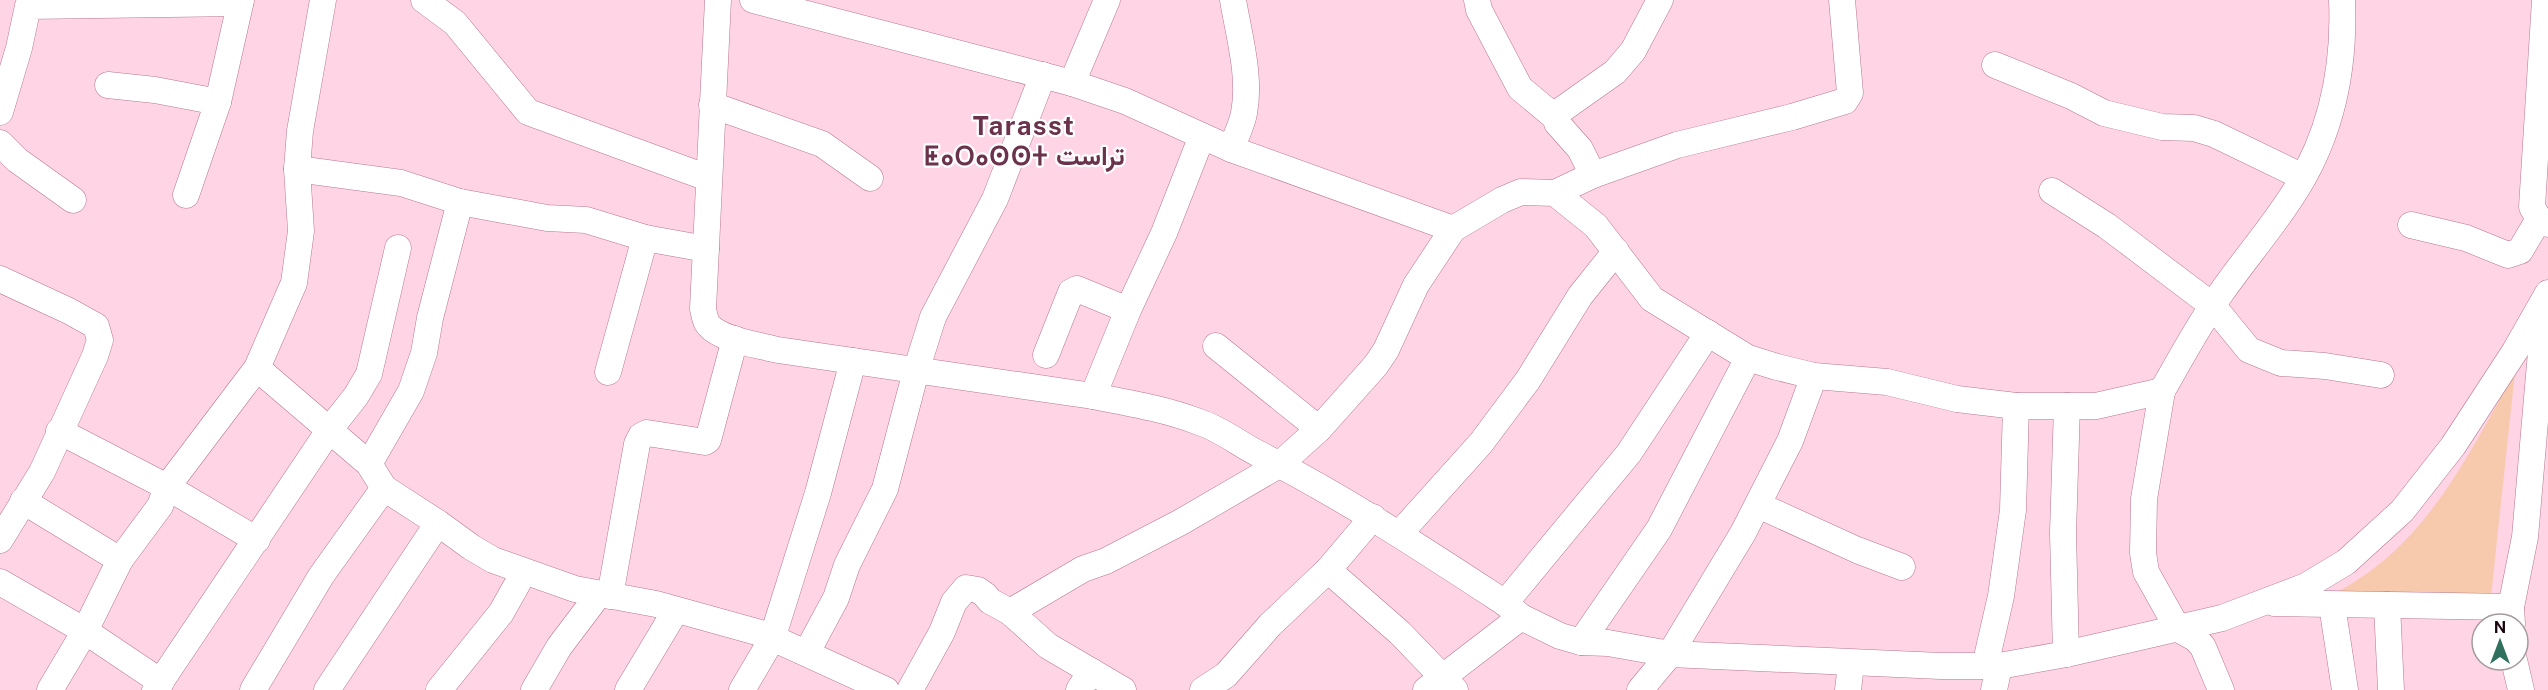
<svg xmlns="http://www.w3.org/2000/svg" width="2548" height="690" font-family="'Public Sans',Vazirmatn,'Noto Sans Tifinagh',sans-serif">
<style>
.green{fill:#f7caad}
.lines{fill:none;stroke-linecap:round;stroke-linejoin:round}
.minor-casing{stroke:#b77791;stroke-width:27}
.minor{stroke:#fff;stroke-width:26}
.labels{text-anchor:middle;stroke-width:4.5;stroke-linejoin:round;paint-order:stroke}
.district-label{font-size:26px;font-weight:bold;letter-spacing:1.5px;fill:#6b324c;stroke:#fff}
</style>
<rect width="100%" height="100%" fill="#ffd4e4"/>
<path class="green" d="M2515,372l-24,224 -158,-2c92,-46 134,-137 182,-222z"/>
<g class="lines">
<defs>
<g id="minor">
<path d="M424,0l31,23 73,89 180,66"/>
<path d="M718,0l-15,309c1,5 2,10 4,14 11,17 52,22 71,27l315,46c36,7 72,13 106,26 22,7 40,22 60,32 86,44 165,96 246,149l16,14 39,19 21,6 27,1 62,11 271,12h58l67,-12 156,-36 84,-32 40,-24 56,-51 51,-65 62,-95 33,-58"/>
<path d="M753,0l319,83 53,18 106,48 222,80"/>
<path d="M1477,0l2,10 41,78 36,30"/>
<path d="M2545,0l-13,207 7,12 9,5"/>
<path d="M1995,65l76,31 33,17 58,14 32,1 20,6 89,43"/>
<path d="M1072,83l35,-83"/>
<path d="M108,85l47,5 63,12"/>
<path d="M712,105l110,39 48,34"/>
<path d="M0,112l19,-64 9,-42 212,-3"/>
<path d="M0,143l17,17 56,40"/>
<path d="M1231,149c4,-11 11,-24 13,-36 7,-36 -5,-77 -11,-113"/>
<path d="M297,169l104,14 59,19 87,16 39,2 59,18"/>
<path d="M1593,175l84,-30 115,-28 53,-16 5,-8 -8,-93"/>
<path d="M2052,191l55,35 106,80 36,44 32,13 44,3 56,9"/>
<path d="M1555,193l38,-18 -13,-26 -23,-26v-10l58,-41 18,-21 27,-51"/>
<path d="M186,195l32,-93 23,-102"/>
<path d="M2411,225l55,13 42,17 12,-4 19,-32"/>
<path d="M0,279l69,32 27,15 4,14 -5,16 -53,116 -42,68"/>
<path d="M1216,346l103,83"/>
<path d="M1046,355l25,-63 6,-3 51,21"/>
<path d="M257,368l112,96 15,24 54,35 33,24 22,13 82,29 81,15 108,30 122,56"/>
<path d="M608,372l37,-134 61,11"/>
<path d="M2162,391c19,-33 37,-67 59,-98 23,-33 49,-63 71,-97 39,-59 53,-126 50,-196"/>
<path d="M1093,396l35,-86 36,-77 38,-97"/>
<path d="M59,431l108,56 90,53"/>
<path d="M369,464l42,-73 13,-38 6,-35 30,-116"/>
<path d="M23,501l97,59"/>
<path d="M1758,505l99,45 45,17"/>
<path d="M1400,533l81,-90 47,-63 52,-84 36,-45"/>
<path d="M1328,570l72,63 55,57"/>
<path d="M0,582l85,49 76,51"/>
<path d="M610,596l27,-152 4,-8 6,-3 58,9 3,-2 27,-101"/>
<path d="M1505,603l124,-150 79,-120"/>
<path d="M2274,603l237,4"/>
<path d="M2332,605l13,85"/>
<path d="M2387,605l4,85"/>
<path d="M1010,612l73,-43 23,-8 75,-39 98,-57 40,-36 57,-64 10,-15 30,-65 37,-56 49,-29 19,-8 34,1 41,33 56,73 96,59 29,9 37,9 73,6 70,17 59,7h80l66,-15 -18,108 -1,54 3,19 32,57 18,10 7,8 18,43"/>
<path d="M2512,624l-1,-17 14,-70 20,-231"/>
<path d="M1581,642l78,-113 89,-171"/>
<path d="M807,652l29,-54 11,-33 38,-76 31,-118 17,-54 62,-118 48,-124"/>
<path d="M2066,654l-3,-121 4,-127"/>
<path d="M2514,660l7,30"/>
<path d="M1985,666l16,-70 12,-86 3,-104"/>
<path d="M50,690l35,-59 35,-71 40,-54 7,-19 90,-119 37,-85 7,-52 -4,-62 3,-38 23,-131"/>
<path d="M155,690l175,-261 26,-33 13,-22 29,-126"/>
<path d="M253,690l68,-114 63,-88"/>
<path d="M327,690l111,-167"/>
<path d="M439,690l62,-77 23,-41"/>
<path d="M534,690l25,-43 40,-53"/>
<path d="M628,690l48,-80"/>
<path d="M742,690l30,-51 46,-146 35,-132"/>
<path d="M910,690l32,-58 12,-30 12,-14 12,2 7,5 5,6 20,11 38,34 75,44"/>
<path d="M1079,690l12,-19"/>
<path d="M1203,690l23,-15 44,-50 58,-55 45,-53"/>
<path d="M1426,690l95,-73"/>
<path d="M1640,690l30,-36 73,-121 47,-92 24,-65"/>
<path d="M1848,690l3,-26"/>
<path d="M1994,690l5,-24"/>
</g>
</defs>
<use href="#minor" class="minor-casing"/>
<use href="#minor" class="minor"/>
</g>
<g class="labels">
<g class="district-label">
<text x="1024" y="135">Tarasst<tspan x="1024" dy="30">ⵟⴰⵔⴰⵙⵙⵜ تراست</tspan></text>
</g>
</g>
<g transform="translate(2500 642)"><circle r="28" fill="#ffffff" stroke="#a39b9f" stroke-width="1.5"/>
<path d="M0-4.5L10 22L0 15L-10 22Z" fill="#2f705f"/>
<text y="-9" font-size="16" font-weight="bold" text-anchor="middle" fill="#1a050e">N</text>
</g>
</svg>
